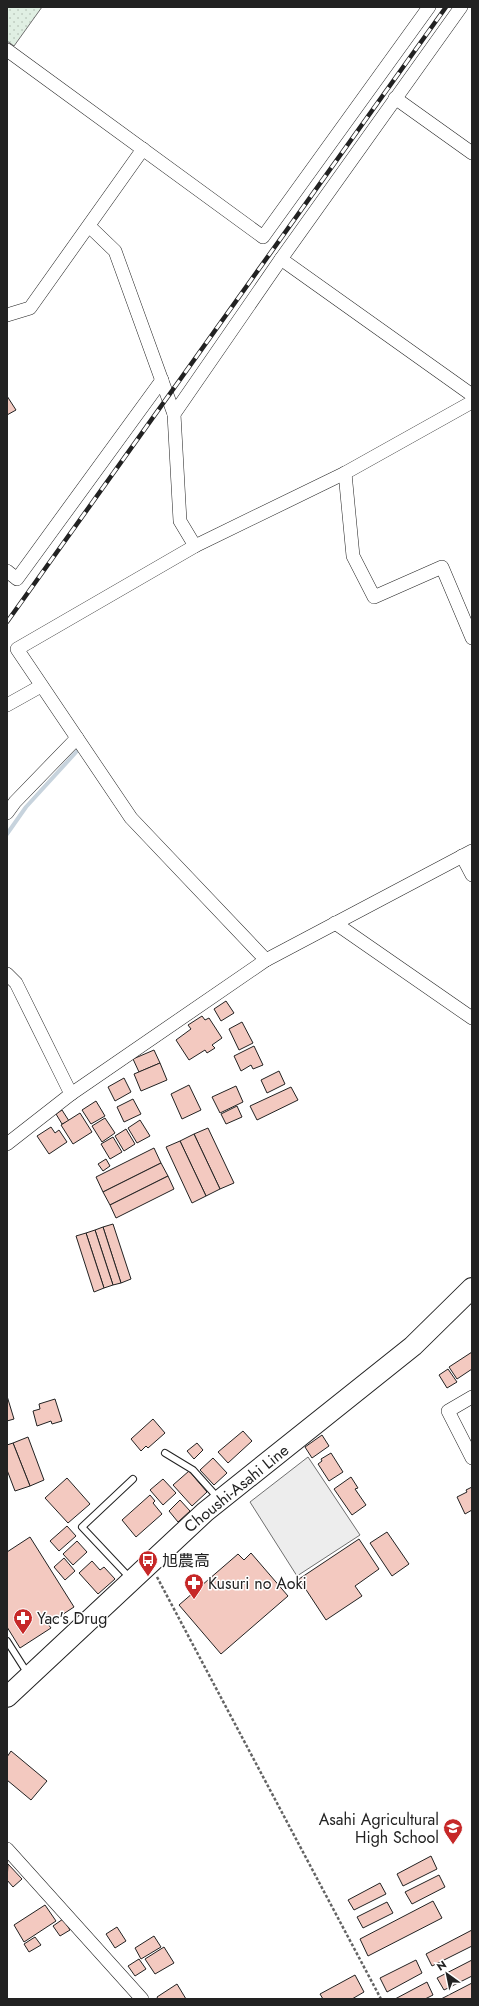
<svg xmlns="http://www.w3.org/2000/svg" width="479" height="2006" font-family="Jost,'Noto Sans JP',sans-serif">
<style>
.park{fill:url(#park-dots);stroke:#6f6f6f}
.parking{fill:#ededed;stroke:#6f6f6f}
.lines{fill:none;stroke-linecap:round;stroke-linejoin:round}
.stream{stroke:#c7d3dd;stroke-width:4}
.building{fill:#f3c9c0;stroke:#222}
.lane-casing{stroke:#222;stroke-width:8}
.street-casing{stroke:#222;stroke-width:14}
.primary-casing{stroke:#222;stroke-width:22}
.path{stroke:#646464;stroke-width:2.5;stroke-dasharray:3 2;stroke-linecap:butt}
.lane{stroke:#fff;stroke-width:6}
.street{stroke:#fff;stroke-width:13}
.primary{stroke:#fff;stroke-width:20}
.rail-casing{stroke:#222;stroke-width:4.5}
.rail{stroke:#fff;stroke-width:3;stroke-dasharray:9;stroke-linecap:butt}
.labels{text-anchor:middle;stroke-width:3;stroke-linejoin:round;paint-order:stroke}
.street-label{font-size:16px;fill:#222;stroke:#fff}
.poi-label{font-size:16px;fill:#222;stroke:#fff;text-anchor:start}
</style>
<defs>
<pattern id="park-dots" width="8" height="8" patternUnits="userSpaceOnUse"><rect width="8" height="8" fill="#e0efe3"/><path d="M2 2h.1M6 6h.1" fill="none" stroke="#c0cdc2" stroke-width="1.8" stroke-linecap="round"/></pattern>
</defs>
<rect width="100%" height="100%" fill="#fff"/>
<path class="park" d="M7,7h35l-28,39 -7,-5z"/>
<path class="parking" d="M308,1457l52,78 -63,41 -47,-74z"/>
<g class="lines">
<path class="stream" d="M7,834l19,-27 52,-57"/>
</g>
<g class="building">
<path d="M7,396l9,14 -9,5z"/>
<path d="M226,1001l8,12 -13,8 -7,-12z"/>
<path d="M202,1016l3,4 4,-2 13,20 -10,7 3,3 -8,5 -2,-3 -16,10 -13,-20 15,-11 -3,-4z"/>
<path d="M242,1022l11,21 -14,7 -10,-21z"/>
<path d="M254,1046l9,19 -10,4 -2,-4 -10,6 -7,-15z"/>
<path d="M154,1050l6,13 -21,9 -6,-13z"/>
<path d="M160,1063l7,17 -26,11 -7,-17z"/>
<path d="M279,1071l6,13 -18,9 -6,-13z"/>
<path d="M124,1078l7,14 -16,9 -7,-14z"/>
<path d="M189,1085l12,25 -19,9 -11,-25z"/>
<path d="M236,1086l7,16 -23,11 -8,-16z"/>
<path d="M291,1087l7,13 -41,20 -7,-14z"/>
<path d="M133,1099l8,15 -17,8 -7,-15z"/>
<path d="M96,1101l9,15 -14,8 -9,-14z"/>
<path d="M237,1106l5,11 -16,7 -5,-10z"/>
<path d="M62,1110l7,11 -7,3 -6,-10z"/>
<path d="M80,1113l12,19 -19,12 -12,-19z"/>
<path d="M105,1118l10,15 -13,9 -10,-16z"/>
<path d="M140,1120l10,16 -13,7 -9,-15z"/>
<path d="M51,1127l4,6 4,-3 8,12 -18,12 -12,-18z"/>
<path d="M208,1128l26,55 -14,6 -26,-55z"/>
<path d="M126,1129l9,15 -11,7 -9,-15z"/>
<path d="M194,1134l26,55 -14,7 -26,-55z"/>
<path d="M113,1137l9,15 -12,7 -9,-15z"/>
<path d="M180,1141l26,55 -14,7 -26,-56z"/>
<path d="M154,1148l7,15 -58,29 -7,-15z"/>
<path d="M106,1159l4,7 -7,5 -5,-7z"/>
<path d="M161,1163l7,13 -58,29 -7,-13z"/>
<path d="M168,1176l6,13 -58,29 -6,-13z"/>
<path d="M113,1224l18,55 -10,4 -18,-56z"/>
<path d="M103,1227l18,56 -8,2 -18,-55z"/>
<path d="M95,1230l18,55 -9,3 -18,-55z"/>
<path d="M86,1233l18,55 -10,4 -18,-56z"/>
<path d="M472,1352v17l-15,10 -8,-12z"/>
<path d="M448,1369l9,13 -10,6 -8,-13z"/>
<path d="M7,1396l7,23 -7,2z"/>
<path d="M55,1399l7,22 -10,3 -1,-3 -14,5 -4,-15 7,-2 -1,-5z"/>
<path d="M153,1419l12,14 -17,15 -2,-2 -5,5 -10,-12z"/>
<path d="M243,1431l9,10 -24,22 -10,-11z"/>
<path d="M322,1435l7,11 -17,12 -7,-11z"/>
<path d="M28,1437l16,43 -14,6 -17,-43z"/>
<path d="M13,1443l17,43 -15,5 -8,-21v-25z"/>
<path d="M197,1443l6,7 -9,9 -7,-8z"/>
<path d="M331,1453l12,19 -14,9 -11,-17 4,-3 -1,-2z"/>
<path d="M213,1458l14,15 -13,12 -14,-15z"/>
<path d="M189,1471l18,21 -15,14 -19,-21z"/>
<path d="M351,1477l7,11 -3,1 11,16 -14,10 -18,-26z"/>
<path d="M67,1478l23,26 -22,19 -23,-25z"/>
<path d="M163,1479l13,14 -13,12 -13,-15z"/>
<path d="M472,1487v23l-7,4 -8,-17 10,-5 -1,-2z"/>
<path d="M150,1495l5,6 -2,2 9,11 -26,23 -14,-17z"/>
<path d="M180,1500l10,11 -12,11 -9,-11z"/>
<path d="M67,1526l9,10 -17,15 -9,-10z"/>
<path d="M387,1532l22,32 -17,12 -22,-33z"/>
<path d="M30,1537l44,70 -26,17 3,4 -31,20 -13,-21v-75z"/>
<path d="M359,1539l20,30 -24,17 7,10 -36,24 -27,-41z"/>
<path d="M77,1541l10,11 -14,13 -10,-11z"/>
<path d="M251,1553l37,43 -67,58 -42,-49 59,-51 6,6z"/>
<path d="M64,1558l11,13 -10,9 -11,-13z"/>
<path d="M92,1561l8,9 4,-3 11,12 -17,15 -19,-21z"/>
<path d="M11,1751l36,30 -16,19 -24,-20v-23z"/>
<path d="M431,1856l6,13 -34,17 -6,-12z"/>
<path d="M8,1864l14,15 -9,8 -6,-7z"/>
<path d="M439,1875l6,12 -33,17 -7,-12z"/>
<path d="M380,1883l6,11 -32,16 -6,-10z"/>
<path d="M433,1901l9,17 -74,38 -8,-17z"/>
<path d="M387,1902l6,11 -30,15 -6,-11z"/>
<path d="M45,1905l11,16 -32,21 -10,-17z"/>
<path d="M63,1919l7,11 -10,6 -7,-10z"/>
<path d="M117,1927l9,14 -11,7 -9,-14z"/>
<path d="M472,1930v16l-40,20 -6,-12z"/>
<path d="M154,1936l7,11 -20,12 -6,-11z"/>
<path d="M35,1937l6,8 -12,7 -5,-8z"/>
<path d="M164,1947l10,16 -19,11 -10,-15z"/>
<path d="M139,1959l7,10 -11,7 -7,-10z"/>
<path d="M416,1960l6,13 -35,19 -7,-14z"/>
<path d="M472,1960v16l-28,14 -7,-12z"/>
<path d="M355,1975l9,17 -12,7h-29l-3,-5z"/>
<path d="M427,1982l6,13 -8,4h-30z"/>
<path d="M472,1983v16h-31z"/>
<path d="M177,1984l9,15h-28l-1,-2z"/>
</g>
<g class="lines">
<defs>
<g id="lane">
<path d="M165,1453l28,17 25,28"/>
<path d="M130,1578l-48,-51 51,-48"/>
<path d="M7,1641l21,33"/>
</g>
<g id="street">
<path d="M7,50l256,187 166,-230"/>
<path d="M395,98l77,55"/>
<path d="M89,226l26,25 59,163"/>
<path d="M281,259l191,136"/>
<path d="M7,315l23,-7 113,-159"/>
<path d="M345,473l8,83 21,41 68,-30 30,71"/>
<path d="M195,546l-15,-25 -6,-107 107,-155 180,-252"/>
<path d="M7,571l10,8 145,-199"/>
<path d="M7,705l34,-19"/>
<path d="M7,813l8,-11 62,-64"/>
<path d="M462,856l10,19"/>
<path d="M335,923l137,95"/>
<path d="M266,960l-135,-142 -114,-169 178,-103 150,-73 127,-71"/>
<path d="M7,974l9,9 55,111"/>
<path d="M7,1144l64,-50 195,-134 206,-109"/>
<path d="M472,1397l-24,14 24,47"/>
<path d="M7,1849l135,150"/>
</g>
<path id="primary" d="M7,1697l198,-185 208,-166 59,-58"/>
</defs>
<use href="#lane" class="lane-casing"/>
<use href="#street" class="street-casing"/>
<use href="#primary" class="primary-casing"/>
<path class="path" d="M157,1577l224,422"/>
<use href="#lane" class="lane"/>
<use href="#street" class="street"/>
<use href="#primary" class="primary"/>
<defs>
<path id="rail" d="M7,622l439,-615"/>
</defs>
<use href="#rail" class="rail-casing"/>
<use href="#rail" class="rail"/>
</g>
<defs>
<symbol id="bus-pin" viewBox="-11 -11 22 30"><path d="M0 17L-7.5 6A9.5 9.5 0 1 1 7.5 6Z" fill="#c62828" stroke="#fff"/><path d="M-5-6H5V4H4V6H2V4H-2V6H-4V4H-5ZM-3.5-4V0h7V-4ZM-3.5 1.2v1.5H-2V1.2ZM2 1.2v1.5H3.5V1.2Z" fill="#fff"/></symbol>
<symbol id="pharmacy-pin" viewBox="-11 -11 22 30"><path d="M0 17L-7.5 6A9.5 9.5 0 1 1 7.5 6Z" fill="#c62828" stroke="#fff"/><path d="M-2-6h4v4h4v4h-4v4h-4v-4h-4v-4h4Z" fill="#fff"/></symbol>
<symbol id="school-pin" viewBox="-11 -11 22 30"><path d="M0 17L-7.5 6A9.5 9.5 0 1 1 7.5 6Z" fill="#c62828" stroke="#fff"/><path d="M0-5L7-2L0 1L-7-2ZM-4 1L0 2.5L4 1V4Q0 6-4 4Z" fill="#fff"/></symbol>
</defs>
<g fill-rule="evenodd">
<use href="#bus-pin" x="137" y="1549" width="22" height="30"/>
<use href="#pharmacy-pin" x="183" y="1572" width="22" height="30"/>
<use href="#pharmacy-pin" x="12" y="1607" width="22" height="30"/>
<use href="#school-pin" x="442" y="1817" width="22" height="30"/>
</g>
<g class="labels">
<g class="street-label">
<text transform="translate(236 1488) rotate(-39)" y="6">Choushi-Asahi Line</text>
</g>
<g class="poi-label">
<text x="162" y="1566">旭農高</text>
<text x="208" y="1589">Kusuri no Aoki</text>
<text x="37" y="1624">Yac's Drug</text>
<text x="439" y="1825" text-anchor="end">Asahi Agricultural<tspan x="439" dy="18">High School</tspan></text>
</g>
</g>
<rect width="479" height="2006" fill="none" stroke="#222222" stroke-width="16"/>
<g transform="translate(447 1974) rotate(327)" stroke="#ffffff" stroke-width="3" paint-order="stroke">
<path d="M0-3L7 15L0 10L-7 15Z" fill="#222222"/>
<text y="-6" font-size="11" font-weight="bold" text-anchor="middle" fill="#222222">N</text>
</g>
</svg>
